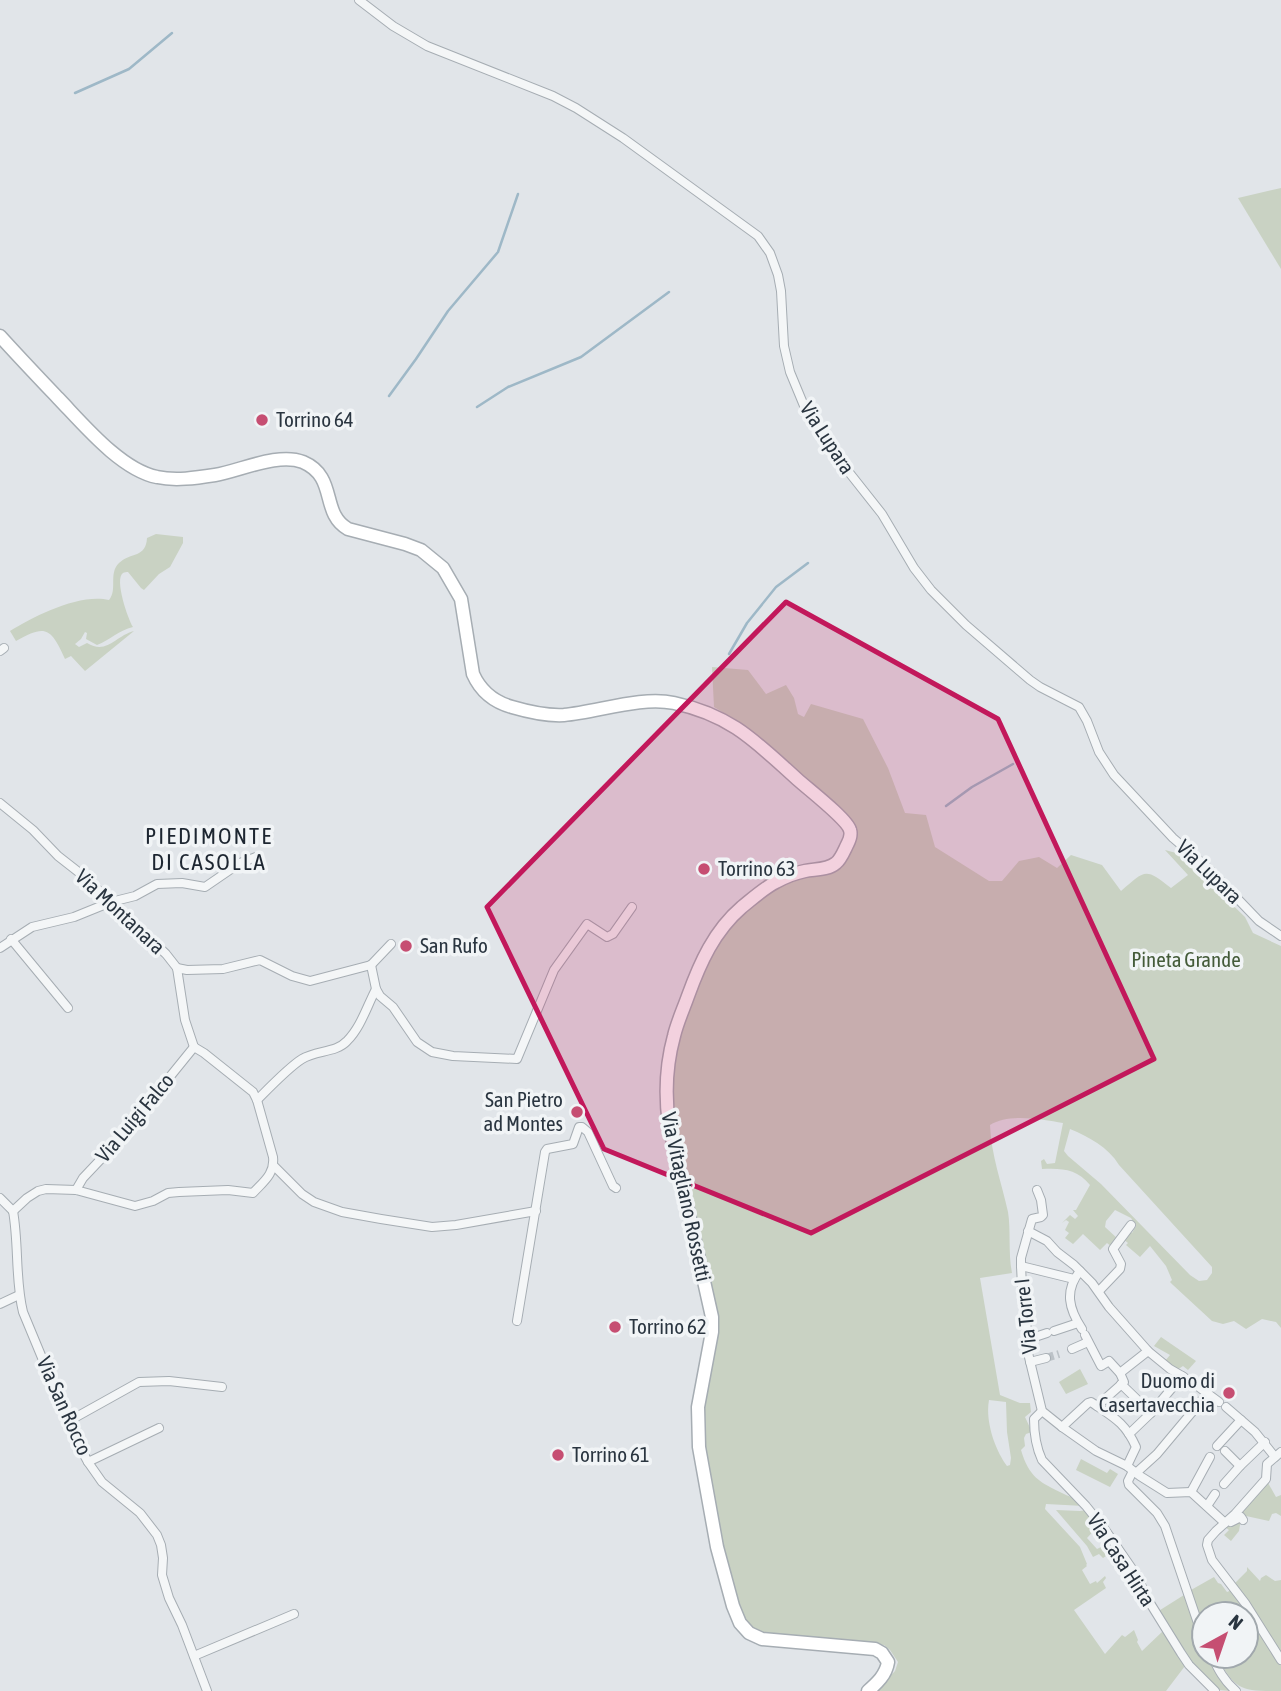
<svg xmlns="http://www.w3.org/2000/svg" width="1281" height="1691" font-family="'Asap Condensed',sans-serif">
<style>
.green{fill:#c9d2c3;fill-rule:evenodd}
.lines{fill:none;stroke-linecap:round;stroke-linejoin:round}
.stream{stroke:#9eb8c7;stroke-width:2.5}
.street-tunnel{stroke:#bcc2c7;stroke-width:8;stroke-dasharray:8 4;stroke-linecap:butt}
.street-casing{stroke:#a6adb3;stroke-width:10}
.secondary-casing{stroke:#a6adb3;stroke-width:15}
.street{stroke:#f4f6f7;stroke-width:8}
.secondary{stroke:#fff;stroke-width:12}
.marked{fill:#c2185b;fill-opacity:0.2;stroke:#c2185b;stroke-width:5;stroke-linejoin:round}
.poi-dot{fill:#c64e72;stroke:#f1f4f6;stroke-width:2.5}
.labels{text-anchor:middle;stroke-width:7;stroke-linejoin:round;paint-order:stroke}
.poi-label{font-size:21px;fill:#2a3540;stroke:#f1f4f6;text-anchor:start}
.street-label{font-size:21px;fill:#2a3540;stroke:#f1f4f6}
.park-label{font-size:21px;fill:#445b39;stroke:#f1f4f6}
.neighbourhood-label{font-size:23px;letter-spacing:2px;fill:#1d2631;stroke:#f1f4f6}
</style>
<rect width="100%" height="100%" fill="#e1e5e9"/>
<g class="green">
<path d="M1281,188v81l-43,-71z"/>
<path d="M156,534l27,3v6l-13,24 -11,7 -15,16 -3,-2 -13,-16c-1,0 -4,0 -5,1 -9,6 5,46 10,54 -14,3 -23,13 -36,18l-11,-6 1,-6 -2,-1 -4,7 -6,5 4,3 8,-4c20,12 28,-7 47,-12l-49,40 -14,-15 -6,3c-14,-31 -19,-35 -49,-18l-6,-10c24,-15 70,-38 99,-31 9,-11 -1,-26 10,-37 12,-11 27,-5 28,-25z"/>
<path d="M712,667l36,3 18,24 20,-9 8,13 4,16 6,3 7,-13 52,15 25,49 17,45 21,2 9,32 54,34h13l17,-20 20,-4 18,11 14,-13 31,10 19,26c24,-21 24,-24 50,-3l17,-13 -23,-25 15,4 65,63 8,16 28,13v382l-5,-6 -14,-3 -16,10 -12,-8 -11,3 -11,-3 -39,-36 -3,-3 2,-2 -6,-14 -16,-20 -10,11 -14,-12 2,-2 -5,-4 6,-8 3,2 4,-7 -5,-8 -16,-8 -9,11 -1,6 13,12 -6,8 -5,-4 -7,7 -17,-16 -10,10 -8,-6 4,-5 -4,-3 4,-8 -3,-2 -4,3 8,-8 5,4 3,-3 -5,-6h3l14,-25c-13,-16 -28,-17 -48,-16l-1,-8 3,-2 3,5 8,-1 8,-40c-22,-4 -54,-10 -73,2 1,30 12,59 18,87 3,18 0,41 4,61l-32,5 20,117 20,8h10l1,9 -6,5 7,15 -6,2 -2,4 1,8 -4,4c8,27 18,32 43,44 7,3 14,6 20,12l-38,-2 -1,5 35,38 7,17 -1,1 1,1 -5,4 8,14 6,-3 1,2 8,-7 1,2 -3,4 3,6 -32,22 31,44 17,-19 3,2 9,-7 4,10 -1,2 5,9 21,-20 22,35 -19,25h-290l19,-20 3,-9 -8,-12 -6,-5 -117,-11 -14,-6 -9,-10 -9,-20 -9,-34 -21,-106 -2,-53 13,-72 -41,-194 -6,-50 7,-46 29,-80 20,-34 46,-40 22,-10 48,-13 16,-31 -1,-7 -109,-101 -33,-20zM1070,1129c19,8 38,18 49,36l93,102v6l-5,7 -8,1 -9,-6 -89,-91 -33,-28 -4,-5zM989,1400l17,2 1,30 4,26 -1,7 -3,1c-12,-16 -22,-45 -18,-66z"/>
<path d="M1161,1337l35,24 -8,9 -5,-4 -6,4 -12,-9 5,-6 -16,-9z"/>
<path d="M1080,1369l8,15 -22,10 -7,-12z"/>
<path d="M1081,1459l26,14 3,-4 8,5 -8,13 -34,-17z"/>
<path d="M1267,1481l9,16 5,-2v21l-5,-3 -4,1 -3,7 -23,-5 -5,3 -2,12 -8,10 -7,-6 5,-5 -4,-3z"/>
<path d="M1056,1510l24,1 7,-1 12,15 -12,13 10,11 6,-3 3,10 -3,2 -4,-4 -6,3 -6,-11z"/>
<path d="M1247,1567l13,14 1,-3 5,-3 9,6 6,-1v74l-46,-71 12,-12z"/>
<path d="M1214,1577l4,6 3,1 6,8 5,-2 49,73v28c-42,0 -44,0 -65,-35h30v-42h-42v19l-13,-43z"/>
<path d="M1184,1595l20,56v5h3l16,27 8,8 -12,-1 -29,-29 -33,-49z"/>
</g>
<g class="lines">
<g class="stream">
<path d="M75,93l54,-24 43,-36"/>
<path d="M389,396l27,-37 32,-48 50,-59 20,-58"/>
<path d="M477,407l31,-20 73,-30 88,-65"/>
<path d="M729,654l18,-31 29,-36 32,-24"/>
<path d="M946,806l26,-19 41,-23"/>
</g>
<path class="street-tunnel" d="M1046,1358l13,-4"/>
<defs>
<g id="street">
<path d="M359,0l34,26 34,20 126,50 23,12 47,30 135,98 12,17 8,22 3,16 3,55 6,26 17,41 22,34 53,67 32,54 17,22 35,35 64,55 10,7 39,20 8,14 12,31 15,23 59,63 35,30 51,53 22,15"/>
<path d="M0,651l4,-3"/>
<path d="M0,803l33,27 25,26 23,18 85,80 11,14 8,52 9,27"/>
<path d="M11,939l57,69"/>
<path d="M0,948l32,-21 42,-10 37,-15 24,-6 22,-12 25,-1 23,4 35,-24 16,-6"/>
<path d="M371,965l5,24 4,7 13,11 24,35 15,10 21,4 64,3 37,-89 33,-46 20,13 6,-3 19,-27"/>
<path d="M371,965l20,-21"/>
<path d="M177,968l10,2 36,-1 37,-9 32,16 18,5 61,-16"/>
<path d="M257,1100c11,-11 32,-33 45,-41 14,-9 34,-6 45,-18 14,-14 20,-35 29,-52"/>
<path d="M274,1166l28,28 12,8 28,10 39,7 51,8 24,-2 80,-14"/>
<path d="M76,1190l7,-12 35,-37 14,-23 32,-34 30,-37"/>
<path d="M1037,1190l4,10 2,15 -2,2 -9,2 -11,39v8l1,20 3,12 3,55 14,58 20,16 34,24 31,15 13,10 27,17 24,-1 34,31"/>
<path d="M0,1198l13,13"/>
<path d="M13,1211c6,34 2,69 10,101l54,130 11,20 14,20 38,31 17,22 4,10 2,13 -1,17 7,23 13,27 25,66"/>
<path d="M13,1211l14,-13 11,-7 8,-2 30,1 59,16 18,-5 15,-8 11,-1 49,-2 25,3c10,-11 22,-19 20,-36l-16,-57 -4,-8 -49,-39 -10,-6"/>
<path d="M1028,1231l19,10 10,11 17,13 18,18 17,24 39,44 22,18 14,8"/>
<path d="M1021,1266l53,13"/>
<path d="M1080,1271c-16,20 -11,38 2,58"/>
<path d="M1099,1291l21,-22 1,-5 -8,-15 18,-24"/>
<path d="M0,1304l19,-9"/>
<path d="M517,1321l28,-169 2,-3 26,-5 6,-17h3l6,5 25,54 3,2"/>
<path d="M1054,1331l24,-8"/>
<path d="M1085,1335l16,31 8,-5 11,12"/>
<path d="M1029,1339l18,-6"/>
<path d="M1072,1349l16,-7"/>
<path d="M1030,1362l16,-4"/>
<path d="M1192,1382l27,20"/>
<path d="M1121,1384l30,29"/>
<path d="M1097,1406l27,-24 -4,-9 28,-22"/>
<path d="M1226,1407l29,25 20,25"/>
<path d="M1042,1411l-8,8c0,14 2,28 8,41l44,46 20,25 29,42 15,30 31,50 8,12 26,26"/>
<path d="M69,1421l70,-39 30,-1 53,6"/>
<path d="M1062,1427l26,-24 3,-1c22,15 34,20 45,45l-9,19"/>
<path d="M1129,1434l22,-21 31,-37"/>
<path d="M1217,1446l24,-26"/>
<path d="M1225,1451l15,15"/>
<path d="M1281,1452l-14,12 -1,15 -31,35 -19,17 -8,9 -1,5 5,15 33,43 36,57"/>
<path d="M88,1462l71,-34"/>
<path d="M1133,1471l-5,10 1,4 28,28 8,13 39,115"/>
<path d="M1136,1473l21,-19 51,-61"/>
<path d="M1224,1484l16,-18 25,-24"/>
<path d="M1191,1492l19,-35"/>
<path d="M1207,1506l8,-12"/>
<path d="M1231,1522l10,-5 2,3"/>
<path d="M194,1656l100,-42"/>
<path d="M1212,1656c6,13 12,25 24,35"/>
</g>
<path id="secondary" d="M0,336c19,21 39,42 58,62 25,26 63,72 99,79 18,4 39,1 58,-2 25,-4 63,-23 88,-13 35,15 17,51 45,67l57,15 16,6 22,18 18,31 12,75c8,18 21,28 39,33 17,5 34,9 52,8 34,-3 77,-19 110,-12 57,12 82,39 123,76 11,10 50,40 53,51 2,6 -1,11 -3,15 -3,6 -6,14 -11,18 -8,7 -21,6 -31,8 -10,2 -20,6 -29,11 -12,6 -24,17 -34,25 -28,24 -42,56 -54,89 -5,14 -11,27 -14,40 -8,29 -9,60 -5,89l43,192v15l-14,75 1,40 18,100 16,59 7,17 9,10 13,6 113,10 7,4 6,9c-2,13 -11,21 -20,29"/>
</defs>
<use href="#street" class="street-casing"/>
<use href="#secondary" class="secondary-casing"/>
<use href="#street" class="street"/>
<use href="#secondary" class="secondary"/>
</g>
<path class="marked" d="M786,602l212,117 156,340 -343,174 -207,-84 -117,-242z"/>
<g class="poi-dot">
<circle cx="262" cy="420" r="7"/>
<circle cx="704" cy="869" r="7"/>
<circle cx="406" cy="946" r="7"/>
<circle cx="577" cy="1112" r="7"/>
<circle cx="615" cy="1327" r="7"/>
<circle cx="1229" cy="1393" r="7"/>
<circle cx="558" cy="1455" r="7"/>
</g>
<g class="labels">
<g class="poi-label">
<text x="276" y="427">Torrino 64</text>
<text x="718" y="876">Torrino 63</text>
<text x="420" y="953">San Rufo</text>
<text x="563" y="1107" text-anchor="end">San Pietro<tspan x="563" dy="24">ad Montes</tspan></text>
<text x="629" y="1334">Torrino 62</text>
<text x="1215" y="1388" text-anchor="end">Duomo di<tspan x="1215" dy="24">Casertavecchia</tspan></text>
<text x="572" y="1462">Torrino 61</text>
</g>
<g class="street-label">
<text transform="translate(827 438) rotate(57)" y="7">Via Lupara</text>
<text transform="translate(1209 872) rotate(44)" y="7">Via Lupara</text>
<text transform="translate(120 912) rotate(43)" y="7">Via Montanara</text>
<text transform="translate(135 1118) rotate(-50)" y="7">Via Luigi Falco</text>
<text transform="translate(686 1197) rotate(78)" y="7">Via Vitagliano Rossetti</text>
<text transform="translate(1026 1316) rotate(-96)" y="7">Via Torre I</text>
<text transform="translate(64 1406) rotate(66)" y="7">Via San Rocco</text>
<text transform="translate(1121 1560) rotate(57)" y="7">Via Casa Hirta</text>
</g>
<g class="park-label">
<text x="1186" y="967">Pineta Grande</text>
</g>
<g class="neighbourhood-label">
<text x="209" y="844">PIEDIMONTE<tspan x="209" dy="26">DI CASOLLA</tspan></text>
</g>
</g>
<g transform="translate(1225 1635) rotate(40)"><circle r="33" fill="#f1f4f6" stroke="#a1a8ad" stroke-width="2"/>
<path d="M0-5L12 26L0 18L-12 26Z" fill="#c64e72"/>
<text y="-10" font-size="19" font-weight="bold" text-anchor="middle" fill="#2a3540">N</text>
</g>
</svg>
